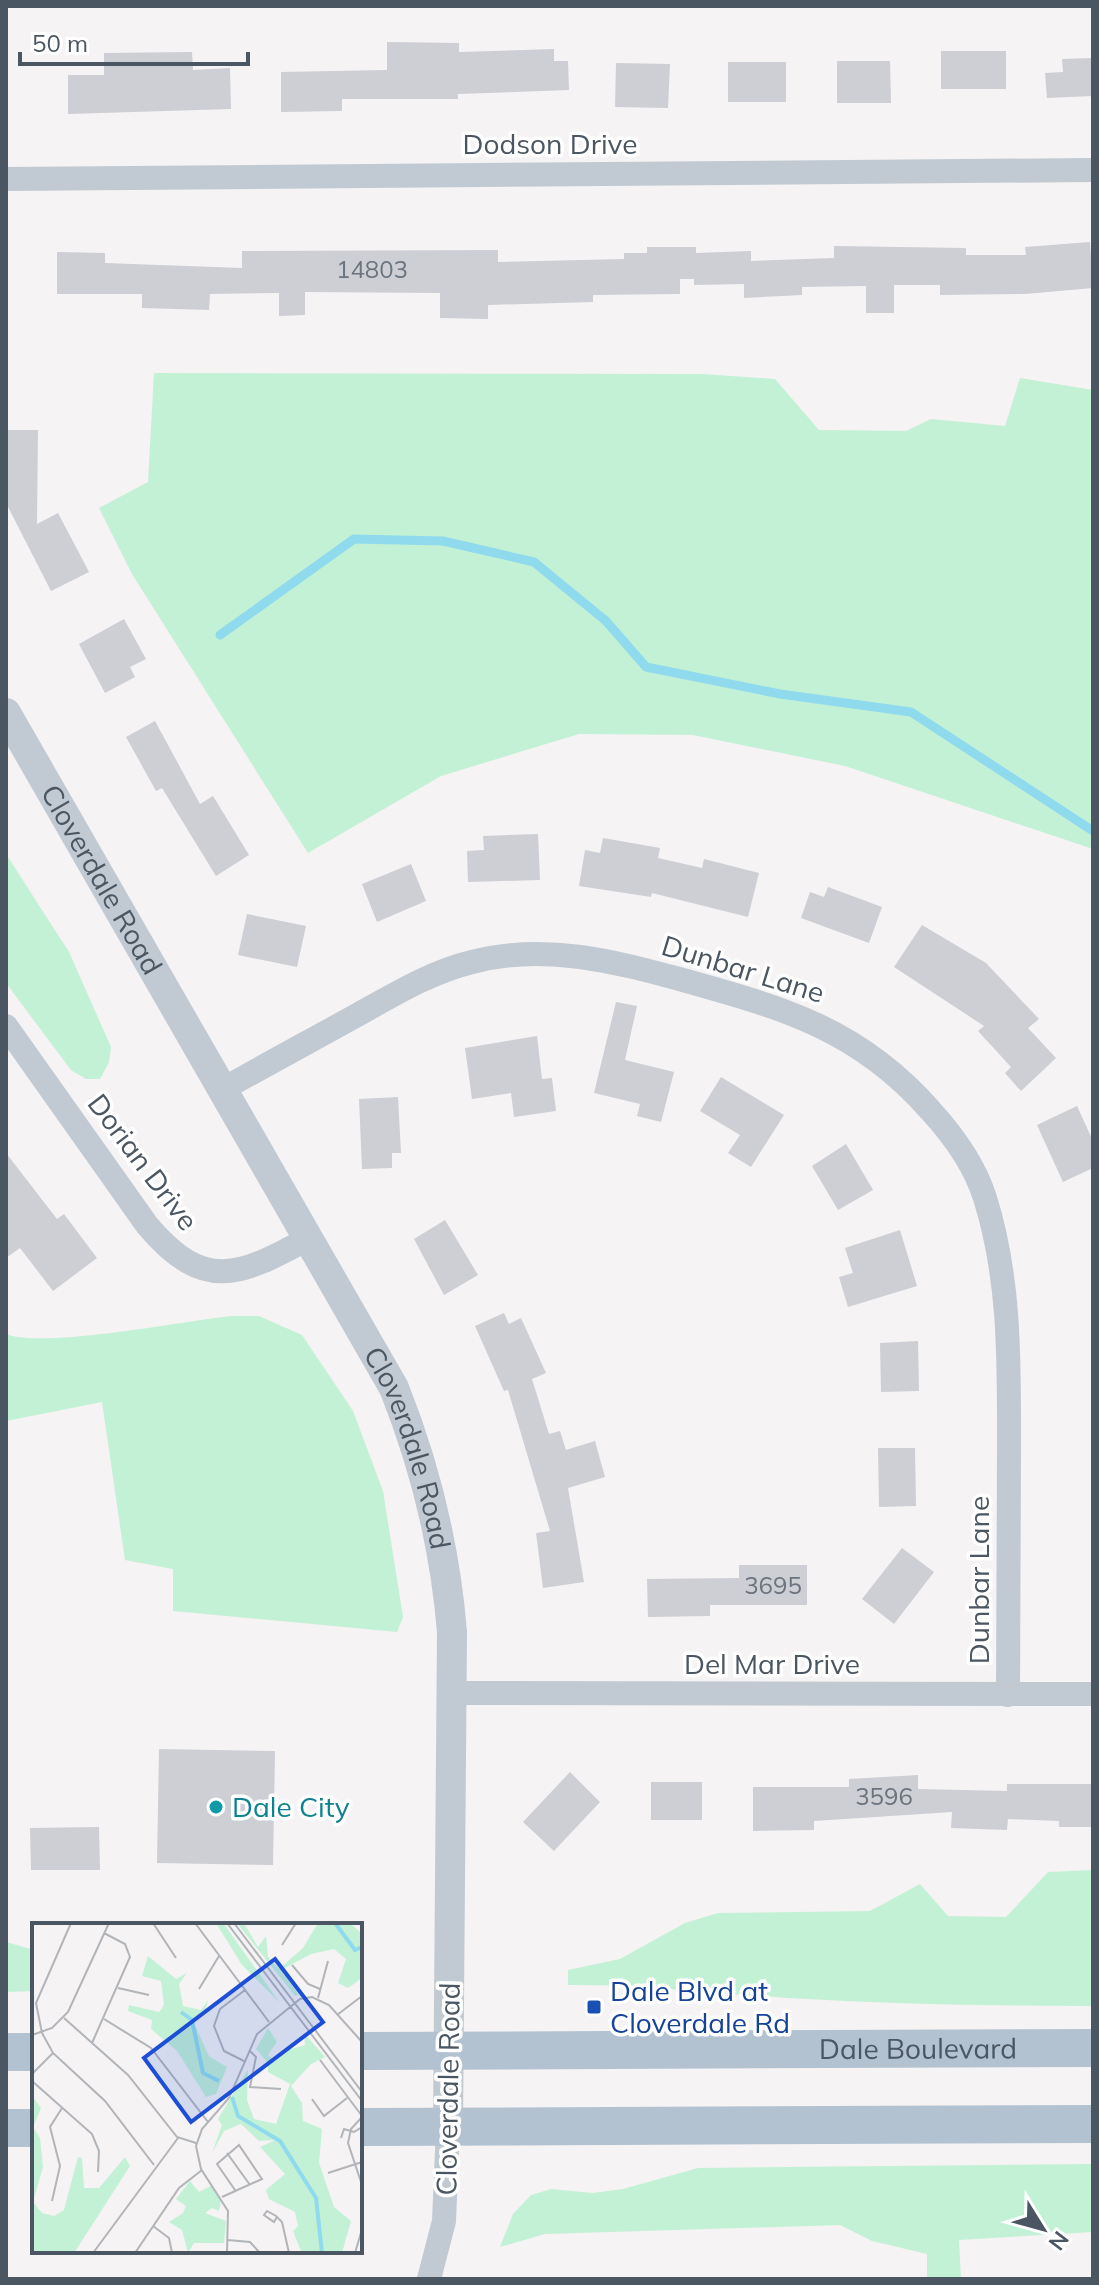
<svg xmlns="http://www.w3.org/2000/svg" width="1099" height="2285" font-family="Mulish,sans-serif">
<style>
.green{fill:#c3f1d5}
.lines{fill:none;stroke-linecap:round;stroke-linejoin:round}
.stream{stroke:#90daee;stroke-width:9}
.building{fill:#cdcfd5}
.minor{stroke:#c1cad2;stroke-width:24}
.tertiary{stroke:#c1cad2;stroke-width:30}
.primary{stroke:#b3c2d1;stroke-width:38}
.culture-dot{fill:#0f9aa8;stroke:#fff;stroke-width:3}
.transit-dot{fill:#1a4fb4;stroke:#fff;stroke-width:3}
.labels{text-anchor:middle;stroke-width:7;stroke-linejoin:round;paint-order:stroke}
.number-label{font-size:24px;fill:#6b747e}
.street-label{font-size:28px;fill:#4a5661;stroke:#fff}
.culture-label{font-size:28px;fill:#0d838f;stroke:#fff;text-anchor:start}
.transit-label{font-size:28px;fill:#164399;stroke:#fff;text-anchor:start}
.inset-river{fill:none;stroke:#90daee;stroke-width:4}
.inset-road{fill:none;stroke:#b1b4b9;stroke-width:2}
.view{fill:#1d4ed8;fill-opacity:0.15;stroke:#1d4ed8;stroke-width:4}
.inset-edge{fill:none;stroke:#4a5661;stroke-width:4}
</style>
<rect width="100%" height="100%" fill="#f5f3f3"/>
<g class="green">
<path d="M154,373l548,1 73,5 44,51 87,1 25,-12 74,7 15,-48 73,12v459l-248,-83 -152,-31 -114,-1 -138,42 -133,77 -176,-279 -33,-66 49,-26z"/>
<path d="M6,854l63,98 42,95 -2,15 -9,17h-14l-15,-9 -65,-87z"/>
<path d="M231,1316h28l43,19 51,76 30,80 20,126 -6,15 -224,-21v-42l-48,-9 -23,-158 -96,19v-87c35,15 179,-13 225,-18z"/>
<path d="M1093,1870v136c-102,0 -203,-2 -305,-8 -74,-4 -146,-14 -220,-13v-15l52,-11 65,-36 33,-10 152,-2 50,-27 28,32 58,1 42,-45z"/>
<path d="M6,1942l28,8v41l-28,1z"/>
<path d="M1093,2164v68l-134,8 2,39h-34v-25l-55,-13 -32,-16 -295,9 -45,13 13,-33 18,-19 20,-6 42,4 30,-4 75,-21z"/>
</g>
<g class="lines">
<path class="stream" d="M220,635l134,-96 89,2 91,21 72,59 40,46 134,27 131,18 182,119"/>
</g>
<g class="building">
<path d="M387,42l72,1v9l95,-3v12h14l1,29 -111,4v5h-116v12l-61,1v-40l106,-2z"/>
<rect x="941" y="51" width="65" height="38"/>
<path d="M192,52l1,18 37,-2 1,41 -163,5v-39h36v-22z"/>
<path d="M1093,58v38l-46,2 -2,-25 18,-1 -1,-13z"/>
<path d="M837,61h53l1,42h-54z"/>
<rect x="728" y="62" width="58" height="40"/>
<path d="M616,63l54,1 -2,44 -53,-1z"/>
<path d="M1090,242l3,46 -68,6 -85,1v-10h-46v28h-28v-27l-64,1v8l-58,3v-14l-50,1v-6h-14v15l-87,1v7l-105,3v14l-48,-1v-25l-135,-1v23l-26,1v-23l-69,1 -1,16 -67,-2v-14h-85v-42l48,1v10l137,5v-17l256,-1v12l126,-3v-6h23v-6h49v6l55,-2v10l83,-3v-12l132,2v7h60l-1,-8z"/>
<path d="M6,430h32l-1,94 21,-11 31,59 -38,19 -45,-88z"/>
<path d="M124,619l22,40 -16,8 5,10 -30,16 -26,-49z"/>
<path d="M155,721l45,83 13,-8 36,59 -33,21 -54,-88 -6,3 -30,-54z"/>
<path d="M538,834l2,46 -72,2 -1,-31 17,-1 -1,-14z"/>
<path d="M603,838l57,10 -2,10 44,10 2,-9 55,14 -11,44 -96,-24 -1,4 -72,-11 6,-36 15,3z"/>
<path d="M411,864l15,37 -49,21 -15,-38z"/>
<path d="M828,887l54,20 -13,36 -68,-25 9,-26 14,5z"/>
<path d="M247,914l59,12 -9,41 -59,-12z"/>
<path d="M922,925l64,38 53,56 -11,9 28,30 -35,33 -16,-18 6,-6 -33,-36 6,-5 -90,-59z"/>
<path d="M616,1002l21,4 -12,54 49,12 -13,50 -24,-6 3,-12 -46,-11z"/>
<path d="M537,1036l5,43 10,-1 4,33 -42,6 -3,-24 -39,6 -7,-51z"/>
<path d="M721,1077l63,38 -33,52 -23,-14 12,-18 -40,-24z"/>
<path d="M398,1097l3,56h-9v15l-30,1 -3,-70z"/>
<path d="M1077,1106l16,35v27l-30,14 -26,-57z"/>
<path d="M846,1144l27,46 -35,20 -26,-44z"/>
<path d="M6,1153l51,66 7,-5 33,44 -44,33 -33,-43 -14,10z"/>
<path d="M445,1220l33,55 -34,20 -30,-56z"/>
<path d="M900,1230l17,56 -69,21 -9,-30 14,-4 -8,-25z"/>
<path d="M504,1313l5,11 12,-6 25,55 -14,6 17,55 11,-3 6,19 29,-9 10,36 -37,11 16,94 -41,6 -7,-55 14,-2 -42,-141 -4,1 -29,-65z"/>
<path d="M918,1341l1,50 -38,1 -1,-49z"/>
<path d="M878,1448h37l1,58 -37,1z"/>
<path d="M902,1548l32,24 -40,52 -32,-25z"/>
<path d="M739,1565h68v40h-97v11l-62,1 -1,-38 92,-1z"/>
<path d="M159,1749l116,2 -2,114 -116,-2z"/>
<path d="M570,1772l30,30 -46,49 -31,-29z"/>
<path d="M918,1775v14l89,2v-7h86v43h-34v-6l-51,-2 -1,11 -56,-2 1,-16 -138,9v9l-61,1v-44h96v-8z"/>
<rect x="651" y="1782" width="51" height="38"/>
<path d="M99,1827l1,43h-69l-1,-42z"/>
</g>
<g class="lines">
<g class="minor">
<path d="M6,179l1087,-9"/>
<path d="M6,1026l141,199c57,68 93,51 162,13"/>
<path d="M225,1088c44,-25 89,-49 134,-74 36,-20 72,-42 113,-52 73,-19 140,-1 211,18 100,28 176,49 247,130 22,24 45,56 55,88 26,83 24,167 24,254 0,81 0,162 -1,243"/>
<path d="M450,1693l643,1"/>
<path d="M429,2279l15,-58 4,-95"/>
</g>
<path class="tertiary" id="s1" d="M6,713l388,675c32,80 51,158 58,244l-4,494"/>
<g class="primary">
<path id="s2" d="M360,2051l733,-3"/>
<path d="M6,2052h28"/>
<path d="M360,2127l733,-3"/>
<path d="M6,2128h28"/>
</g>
</g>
<circle class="culture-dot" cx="216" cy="1807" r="8"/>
<rect class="transit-dot" x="586" y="1999" width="16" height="16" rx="4"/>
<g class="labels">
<g class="number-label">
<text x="372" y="278">14803</text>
<text x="773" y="1594">3695</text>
<text x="884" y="1805">3596</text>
</g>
<g class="street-label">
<text x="550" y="154">Dodson Drive</text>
<text dy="10" stroke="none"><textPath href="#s1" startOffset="192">Cloverdale Road</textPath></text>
<text transform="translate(743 969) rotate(17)" y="10">Dunbar Lane</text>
<text transform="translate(143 1162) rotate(53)" y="10">Dorian Drive</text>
<text dy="10" stroke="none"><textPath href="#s1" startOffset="840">Cloverdale Road</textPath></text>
<text transform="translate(979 1580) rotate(-90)" y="10">Dunbar Lane</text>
<text x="772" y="1674">Del Mar Drive</text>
<text dy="10" stroke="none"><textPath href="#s2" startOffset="558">Dale Boulevard</textPath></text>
<text transform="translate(448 2089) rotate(-89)" y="10">Cloverdale Road</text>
</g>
<g class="culture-label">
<text x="232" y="1817">Dale City</text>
</g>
<g class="transit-label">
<text x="610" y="2001">Dale Blvd at<tspan x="610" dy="32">Cloverdale Rd</tspan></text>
</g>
</g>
<g transform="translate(32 1923)">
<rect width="330" height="330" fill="#f5f3f3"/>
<path d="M184,0l8,1 56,79 -38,-38zM205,0l8,2 13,22 8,-11 2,21 11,12 24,-21 15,-25h32l12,11v44l-14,10 -10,-5 8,-24 -12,-10 -23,5 -30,16 18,25 -4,1zM116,33l28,23 11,-6 -8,11 4,22 18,4 7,-10 -2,8 -13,13 16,35 18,11 -11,27 -10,3 -29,-46 -26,-22 1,-9 -24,-9 1,-6 30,7 5,-7 -3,-24 -19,-5zM236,105l9,14 -9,13 7,6 9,-10 21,-6 -1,-12 21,24 -14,7 -20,22 11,17 1,18 19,8 -3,34 15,44 17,14 -9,32h-47l6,-2 -8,-20 5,-5 -3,-14 -26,-13 -3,-9 19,-16 -25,-27 15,-7 -16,1 -18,-17 -17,7 -12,22 10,-28 -4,-6 30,-50 -1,31 7,19 22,5 14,-40 -22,-12v-9l-12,-14zM2,176l7,9 -8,19 7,11 3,29 -10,35 9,11 12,3 10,-6 14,-53 4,1 2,30h15l26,-31 5,9 -56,87h-42v-150zM158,258l9,11 12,-6 10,16 -2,9 -7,-3 -7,5 21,8 -2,22h-30l-6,10 -6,-23 -13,-8 14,-9 3,-7 -10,-7z" fill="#c3f1d5"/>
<path class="inset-river" d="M303,0l20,27 7,-3M149,89l11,8 11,53 16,8M200,174l6,19 42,25 36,57 6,55"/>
<path class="inset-road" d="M39,0l-35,80 6,30 11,20 52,48 49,64M121,0l23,35M163,0l74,99M195,0l135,178M202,0l128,169M250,22l14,-22M260,42l16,19 12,5M86,65l31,7M167,66l20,-33M286,75l10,-37M305,92l25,-19M32,95l64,57 49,62 19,6M72,96l47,29 57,74M0,112l20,-7 16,-16 41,-89M60,120l38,-86 -5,-13 -21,-11M217,127l7,7 -6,30 31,2M288,137l42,56M212,138l-20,-10 -10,-25 6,-17 25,-19M0,151l21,-21M0,158l60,53 7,17 -1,21M280,176l12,17 23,-18M330,194l-11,12 -3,14 14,42M309,215l3,-9 10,3 8,-5M195,230l23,32M296,250l34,-11M190,274l40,-18 -23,-34 -22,19 18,26M20,278l8,-35 -10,-39 12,-19M245,294l-3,5 -10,-7 3,-4 9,5 6,6 7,31M121,303l16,12 3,15M196,317l22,2 10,11M61,330l85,-115M103,330l44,-65 23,-18M195,330l1,-42 -27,-42 -5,-23 6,-17 27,-31 28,-64 43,-35 12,-2 17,8 33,37M323,330l7,-24"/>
<path class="view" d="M243,36l48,63 -132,100 -47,-64z"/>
<rect width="330" height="330" class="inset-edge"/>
</g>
<rect width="1099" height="2285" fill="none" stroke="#4a5661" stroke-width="16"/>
<g transform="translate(1043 2229) rotate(127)" stroke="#ffffff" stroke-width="6" paint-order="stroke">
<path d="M0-6L14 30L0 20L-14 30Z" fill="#4a5661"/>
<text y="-12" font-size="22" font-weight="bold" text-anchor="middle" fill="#4a5661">N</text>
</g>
<path d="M20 52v12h228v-12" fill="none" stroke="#4a5661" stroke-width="4"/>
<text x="32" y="52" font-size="24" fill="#4a5661" stroke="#ffffff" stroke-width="6" paint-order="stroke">50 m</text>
</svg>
